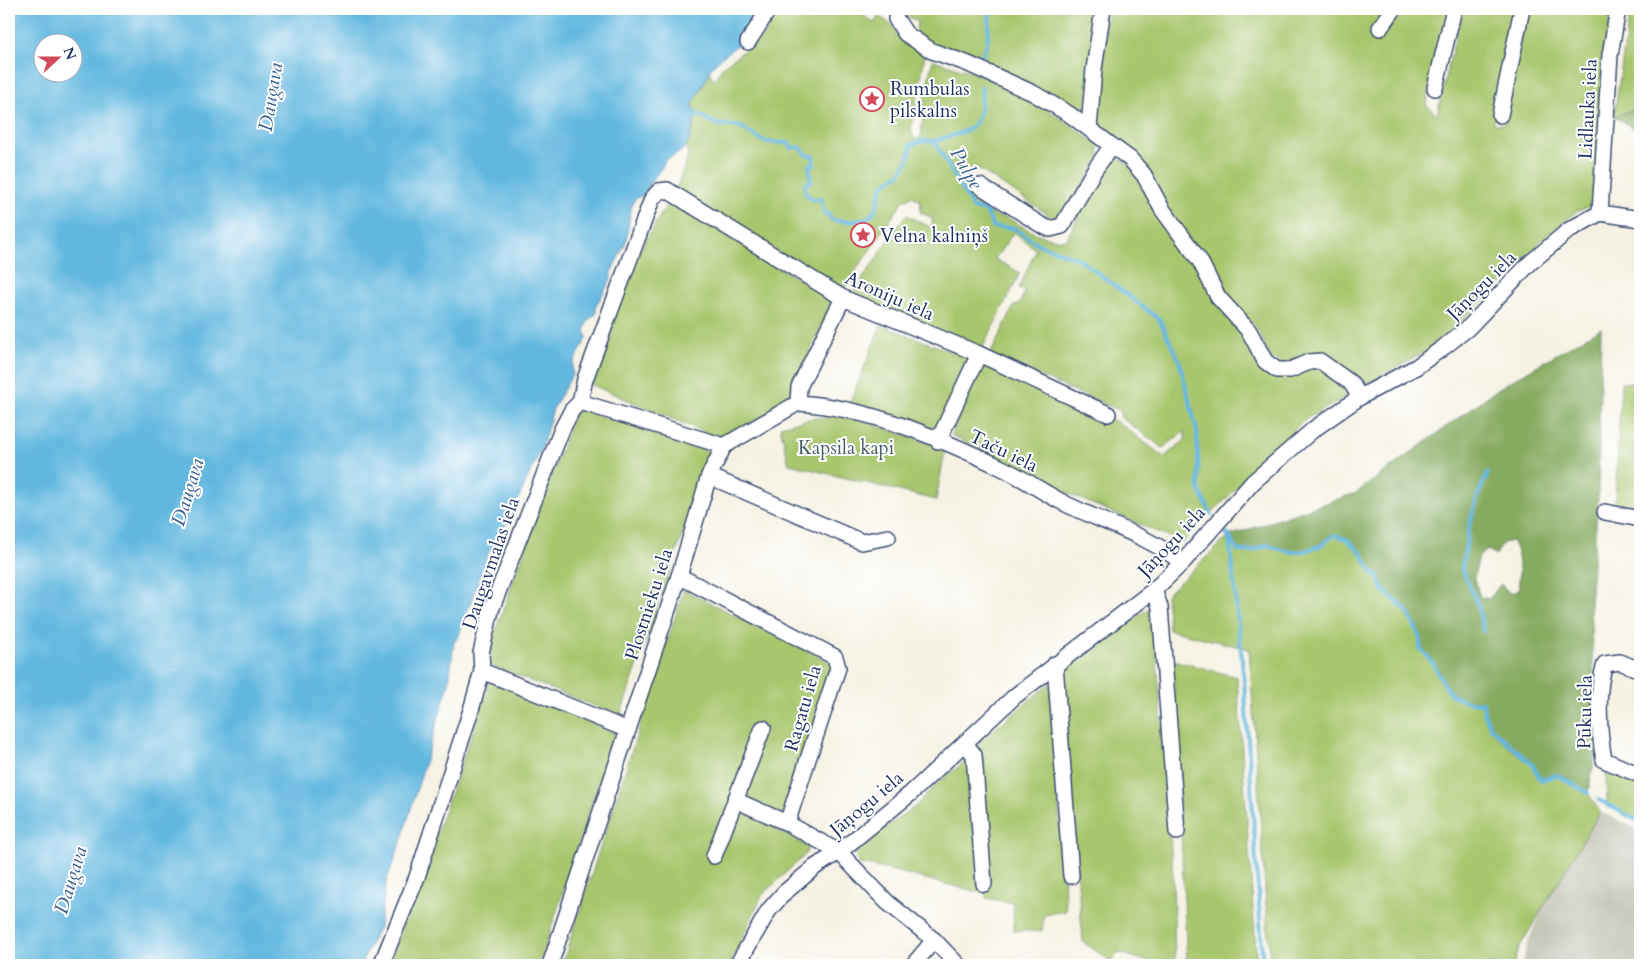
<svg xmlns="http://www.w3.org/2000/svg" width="1649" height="974" font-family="Cardo,serif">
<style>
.industrial{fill:#c5c5b8}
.green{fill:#a8c66d;stroke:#627a66}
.forest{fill:#86ab60;stroke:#506d5f;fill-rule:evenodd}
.water{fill:#64b8e0;stroke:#40749f;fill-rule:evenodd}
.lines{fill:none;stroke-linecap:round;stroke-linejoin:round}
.stream{stroke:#64b8e0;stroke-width:4}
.minor-casing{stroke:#3c4c72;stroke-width:18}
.minor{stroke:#fff;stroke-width:15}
.labels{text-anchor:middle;stroke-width:4;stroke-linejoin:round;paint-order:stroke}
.poi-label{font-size:19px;fill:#1b2f5e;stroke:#fff;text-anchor:start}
.street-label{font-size:19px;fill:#1b2f5e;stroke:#fff}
.park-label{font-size:19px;fill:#455c62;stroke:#fff}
.water-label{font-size:20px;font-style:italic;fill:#355f8c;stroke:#fff}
</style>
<rect width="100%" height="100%" fill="#fff"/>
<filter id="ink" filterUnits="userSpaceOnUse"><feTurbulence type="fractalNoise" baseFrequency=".02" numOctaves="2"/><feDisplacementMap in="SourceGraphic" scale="10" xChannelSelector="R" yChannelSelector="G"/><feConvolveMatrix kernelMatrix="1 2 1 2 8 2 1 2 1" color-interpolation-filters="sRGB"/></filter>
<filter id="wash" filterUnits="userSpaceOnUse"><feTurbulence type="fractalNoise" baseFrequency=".0096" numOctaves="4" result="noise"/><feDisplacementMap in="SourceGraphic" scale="20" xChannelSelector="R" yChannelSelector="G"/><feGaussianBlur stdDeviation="1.12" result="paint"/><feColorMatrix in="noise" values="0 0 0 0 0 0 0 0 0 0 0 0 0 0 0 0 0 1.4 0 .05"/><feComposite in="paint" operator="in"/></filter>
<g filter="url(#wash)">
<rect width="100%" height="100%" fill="#f5f2e3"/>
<path class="industrial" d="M1600,812l40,18v135h-117l3,-18 33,-78z"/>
<g class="green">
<path d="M777,9h89l-3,6 11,8 5,-7 19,13 -3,6 30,20 -14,75 3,9 7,-1 4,-46 8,-32 51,16 50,24 65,45v14l-38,64 -87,-57 -9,15c7,13 17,29 31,35 5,2 10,1 15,4 19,11 32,19 55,20l45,-86 15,8 118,169 20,37 57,-1 27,22 -2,8 -40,22 -90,90 -18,14 -15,20 -123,-53 -109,-55 33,-73 89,38 46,23 45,34 21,-17v-9l-22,17 -43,-31 1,-6 -131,-56 24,-49 6,-3 5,-12 -6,-3 17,-38 -22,-18 -19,27 25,14 -39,78 -124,-53 -3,-7 52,-76 26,13v-10l-12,-6 1,-11 -9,-5 -8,4 -62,91 -166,-102 13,-35 -3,-7c7,-10 6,-22 11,-33l-5,-9 18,-33 4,9 8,-14 42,-31z"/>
<path d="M889,9h211l-16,110 -154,-76 -14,-11 1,-11z"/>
<path d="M1110,9h279l-16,24 5,3 19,-27h53l-24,96 11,10 25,-106h53l-21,115h10l22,-115h84l-15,195 -19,8 -33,27 -42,45 -70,64 -62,35 -16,-5 -28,-23 -15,2 -25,7 -14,-5 -15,-32 -37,-38 -57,-90 -23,-41 -44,-32 11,-108z"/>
<path d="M1630,9h10v99l-26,8z"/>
<path d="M669,200l163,100 -1,8 -50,101 -63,29 -133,-56 38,-103z"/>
<path d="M881,325l90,34 -31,73 -90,-29z"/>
<path d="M1621,383h19v126l-25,-6z"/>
<path d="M576,408l135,44 -91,264 -130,-51 4,-30z"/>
<path d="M849,416l83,28 13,7 -9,49 -147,-36 -9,-38 33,-8z"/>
<path d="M1335,535l13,5 13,13 11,19 6,5 5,13 24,21 13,26v12l9,7 21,38 33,8c1,4 0,7 1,11 4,24 48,51 66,65l7,-3 31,18 12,19 -81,136 -5,17h-244l-21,-316 -80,-19 -3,-35 63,-59 9,15h13l17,-6c19,8 30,10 51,1 5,-2 10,-8 16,-11z"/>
<path d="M684,590l144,71 9,11 -61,158 32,16 -2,8 -44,41 -32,70h-168z"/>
<path d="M1153,605l20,271 2,89h-18l-39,-13 -6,10 -29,-20 -23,-269z"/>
<path d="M1173,660l64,17 20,288h-70z"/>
<path d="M488,679l127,54 -76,232h-150l98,-273z"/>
<path d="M1050,683l16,228 -22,3 -2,17h-28l-1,-28 -27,-5 -8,-155z"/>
<path d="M971,757l12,136c-42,-9 -82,-22 -124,-29l-5,-15 62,-43 20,-22z"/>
<path d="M1609,766l31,13v43l-33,-16 -1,-31z"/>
</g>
<g class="forest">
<path d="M1640,108v25l-26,-17z"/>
<path d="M1601,328l-3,171 -8,106 7,141 -9,47 -31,-18 -16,5 -9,-16 -41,-36 -7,-14 -1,-12c-9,2 -28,-3 -34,-10 -11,-15 -14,-32 -29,-43v-12l-13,-26 -24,-21 -5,-13 -6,-5 -11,-19 -13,-13 -13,-5c-6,3 -11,9 -16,11 -21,9 -31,7 -51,-1l-17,6h-13l-9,-15 127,-43 143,-105zM1512,541c10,16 6,30 7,48l-8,5 -10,-10 -12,15 -9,-2 -6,-19 5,-22 9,-6 8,5 7,-12z"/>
</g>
<path class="water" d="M9,9h752l-14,28 -32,26 -6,7 1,2 -18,33 5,9c-10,23 -2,34 -32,46 -3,12 -17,20 -19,33l-12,7 -3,7 -5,35 -15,30v7l-15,27v8c-9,6 -13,13 -9,24l-14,26 -1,11 -19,34 -11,38 -30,66 -25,43 -29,82 -4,4 -5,41 -49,162 -13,34 -8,48 -19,38h-351zM42,42h30v30h-30z"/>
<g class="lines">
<g class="stream">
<path d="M980,61l7,-17 3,-34"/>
<path d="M697,114l19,10 25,3 24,15 23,1 4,5 8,-1 7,8 6,1 1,9h-5l2,16 -6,3v9l7,6h9l4,15h3l4,6c10,1 26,3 35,-2 13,-8 10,-19 15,-31 3,-6 7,-5 12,-9 10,-6 18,-23 16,-33l12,-4h12l39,67 13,3 7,16 21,1 26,17 39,14 80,60 20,41 18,71 2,58 12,25"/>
<path d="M934,141c39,-12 47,-10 48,-54"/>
<path d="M1226,533l3,3 15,143 19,286"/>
<path d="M1229,536l9,15h13l17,-6c20,8 30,10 51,1 5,-2 10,-8 16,-11l13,5 13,13 11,19 6,5 5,13 24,21 13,26v12c15,11 18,28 29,43 6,7 25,13 34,10l1,12 7,14 41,36 9,16 16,-5 31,18"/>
<path d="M1483,631l-5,-26 -16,-36 7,-42 9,-32 10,-22"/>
<path d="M1599,800l41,22"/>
</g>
</g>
</g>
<g filter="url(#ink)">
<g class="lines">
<defs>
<g id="minor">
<path d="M896,19l10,15 26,17 34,12 67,30 36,21 61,45 14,16 18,34 38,52 18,36 31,34 16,30 12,9h13l19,-8 11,-1 31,22 9,14"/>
<path d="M1380,28l14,-19"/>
<path d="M748,42l21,-33"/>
<path d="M1435,88l19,-79"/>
<path d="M1500,115l22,-106"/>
<path d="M1089,128l5,-59 9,-60"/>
<path d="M980,186l61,39 9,4 12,-3 33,-57 16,-22"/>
<path d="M1600,213l10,-158 8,-46"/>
<path d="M580,402l144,44"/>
<path d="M798,403c68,4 142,35 204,65 23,11 43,26 66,37 31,15 91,36 114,58"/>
<path d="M938,441l41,-87"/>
<path d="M709,476l153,66 26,-5"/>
<path d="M1605,512l35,7"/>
<path d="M679,576l156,81 3,11 -51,155"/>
<path d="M1154,590l6,17 17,225"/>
<path d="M1055,664l16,212"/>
<path d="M1640,670l-20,-8 -15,2c-9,26 -6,69 -1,96l36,15"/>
<path d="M482,671l146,59"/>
<path d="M965,743l9,12 10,129"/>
<path d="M735,800l52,23 52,29 48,50 47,38 24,25"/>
<path d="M714,856l49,-128"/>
<path d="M381,965l36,-88 54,-167 11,-39 -1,-18 10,-43 71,-181 10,-19 8,-8 5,-23 67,-180 7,-8 8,-1 176,108 136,56 129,60"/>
<path d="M550,965l129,-389 30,-100 15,-30 74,-43 1,-16 44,-89"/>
<path d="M737,965l32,-55 15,-17 31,-26 24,-15 71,-58 105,-98 139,-106 28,-27 71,-81 61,-53 46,-32 56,-30 28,-20 24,-19 62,-65 39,-33 31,-17 40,6"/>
<path d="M913,965l21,-25"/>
</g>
</defs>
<use href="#minor" class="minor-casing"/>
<use href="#minor" class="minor"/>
</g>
</g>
<defs>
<symbol id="sight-ring" viewBox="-11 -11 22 22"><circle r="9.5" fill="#fff" stroke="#d1495b" stroke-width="1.5"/><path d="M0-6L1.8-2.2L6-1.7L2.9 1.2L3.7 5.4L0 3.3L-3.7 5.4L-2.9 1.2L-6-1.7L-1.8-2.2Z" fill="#d1495b"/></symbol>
</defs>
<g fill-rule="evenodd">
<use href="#sight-ring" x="858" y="85" width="28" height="28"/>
<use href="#sight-ring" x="849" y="221" width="28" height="28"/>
</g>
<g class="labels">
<g class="poi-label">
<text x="890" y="95">Rumbulas<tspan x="890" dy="22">pilskalns</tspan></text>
<text x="880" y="242">Velna kalniņš</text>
</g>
<g class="street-label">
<text transform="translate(1587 109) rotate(-87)" y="7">Lidlauka iela</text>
<text transform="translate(1481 285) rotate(-45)" y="7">Jāņogu iela</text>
<text transform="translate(890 295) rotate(24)" y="7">Aroniju iela</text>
<text transform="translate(1004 450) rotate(26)" y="7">Taču iela</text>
<text transform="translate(1171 541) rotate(-47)" y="7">Jāņogu iela</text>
<text transform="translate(490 563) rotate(-71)" y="7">Daugavmalas iela</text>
<text transform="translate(648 604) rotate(-72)" y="7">Plostnieku iela</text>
<text transform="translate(802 708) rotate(-74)" y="7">Ragatu iela</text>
<text transform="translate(1584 712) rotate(-89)" y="7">Pūku iela</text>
<text transform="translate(866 803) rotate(-40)" y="7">Jāņogu iela</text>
</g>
<g class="park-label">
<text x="846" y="454">Kapsila kapi</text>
</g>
<g class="water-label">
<text transform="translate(270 97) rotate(-81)" y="7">Daugava</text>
<text transform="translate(967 168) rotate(60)" y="7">Pulpe</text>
<text transform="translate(187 492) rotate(-73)" y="7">Daugava</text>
<text transform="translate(70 880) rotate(-73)" y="7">Daugava</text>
</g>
</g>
<rect width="1649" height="974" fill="none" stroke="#fff" stroke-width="30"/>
<g transform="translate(58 58) rotate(69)"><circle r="24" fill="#ffffff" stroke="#a4acbf"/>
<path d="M0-4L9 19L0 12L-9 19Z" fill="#d1495b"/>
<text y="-8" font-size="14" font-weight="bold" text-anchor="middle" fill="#1b2f5e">N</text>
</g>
</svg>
